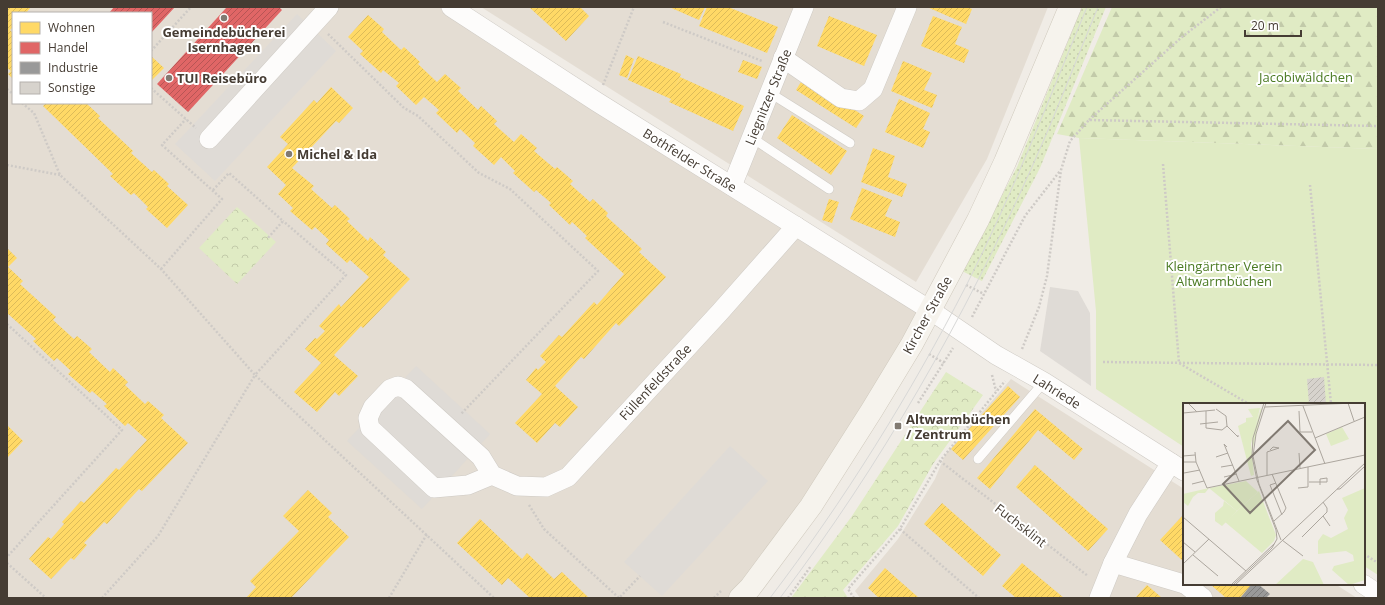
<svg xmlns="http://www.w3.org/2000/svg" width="1385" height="605" font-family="'Open Sans',sans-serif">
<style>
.residential{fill:#e4ddd3;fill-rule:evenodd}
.grass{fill:url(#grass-dots)}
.forest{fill:url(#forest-firs)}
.park{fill:url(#park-crowns)}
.garden{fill:#e0ebc4}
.parking{fill:#dfdbd6}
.homes{fill:url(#homes-hatch)}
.shops{fill:url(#shops-hatch)}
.industry{fill:url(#industry-hatch)}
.building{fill:url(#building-hatch)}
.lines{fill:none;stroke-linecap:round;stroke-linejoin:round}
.service-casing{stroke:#cecac4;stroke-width:10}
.minor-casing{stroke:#cecac4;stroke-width:20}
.secondary-casing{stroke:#cfc9bd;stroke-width:23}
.path{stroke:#cecac6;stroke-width:2.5;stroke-dasharray:2 2;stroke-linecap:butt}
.service{stroke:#fdfcfb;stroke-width:9}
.minor{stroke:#fdfcfb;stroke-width:19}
.secondary{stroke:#f6f3ed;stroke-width:22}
.tram{stroke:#d8d8d7;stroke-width:1}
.poi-dot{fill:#817a72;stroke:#fff;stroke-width:1.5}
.labels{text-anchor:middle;stroke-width:4;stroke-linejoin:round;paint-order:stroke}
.poi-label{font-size:13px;font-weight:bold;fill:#453c33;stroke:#fff;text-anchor:start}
.park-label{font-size:13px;fill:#4a7a22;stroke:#fff}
.street-label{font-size:13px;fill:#453c33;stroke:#fff}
.inset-road{fill:none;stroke:#aca69e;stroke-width:1}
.view{fill:#817a72;fill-opacity:0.15;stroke:#817a72;stroke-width:2}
.inset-edge{fill:none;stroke:#453c33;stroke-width:2}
</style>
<defs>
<pattern id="grass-dots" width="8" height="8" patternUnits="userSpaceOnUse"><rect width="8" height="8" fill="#e0ebc4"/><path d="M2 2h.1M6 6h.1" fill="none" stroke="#c2caa9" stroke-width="1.8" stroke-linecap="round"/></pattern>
<pattern id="forest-firs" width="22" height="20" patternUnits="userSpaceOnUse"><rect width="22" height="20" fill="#e0ebc4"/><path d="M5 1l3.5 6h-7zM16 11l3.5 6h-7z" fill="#c2caa9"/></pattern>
<pattern id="park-crowns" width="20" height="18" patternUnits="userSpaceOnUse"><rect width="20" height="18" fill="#e0ebc4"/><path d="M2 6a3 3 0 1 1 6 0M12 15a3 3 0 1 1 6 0" fill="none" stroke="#c2caa9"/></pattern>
<pattern id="homes-hatch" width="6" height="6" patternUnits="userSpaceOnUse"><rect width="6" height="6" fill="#ffd966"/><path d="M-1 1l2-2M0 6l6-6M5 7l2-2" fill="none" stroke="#dcbb59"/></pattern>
<pattern id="shops-hatch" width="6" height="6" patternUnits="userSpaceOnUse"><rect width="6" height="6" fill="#e06666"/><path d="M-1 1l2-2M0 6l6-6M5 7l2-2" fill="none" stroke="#b75555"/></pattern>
<pattern id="industry-hatch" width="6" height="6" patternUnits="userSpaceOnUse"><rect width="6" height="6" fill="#999"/><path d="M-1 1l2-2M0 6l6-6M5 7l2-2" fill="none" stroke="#7f7e7d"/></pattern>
<pattern id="building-hatch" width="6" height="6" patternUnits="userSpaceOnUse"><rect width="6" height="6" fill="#d7d3cd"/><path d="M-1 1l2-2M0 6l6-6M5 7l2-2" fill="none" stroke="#bab6b0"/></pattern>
</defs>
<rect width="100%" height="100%" fill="#f0ece6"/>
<g class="residential">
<path d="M7,7h444l479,303 -190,288h-733zM13,13h138v90h-138z"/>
<path d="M481,7h567l-61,152 -71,123z"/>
<path d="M1011,379l173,110v95h151l22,14h-497l-5,-7 43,-52 37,-60 10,-24z"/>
</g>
<path class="grass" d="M1082,7h24l-66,161 -58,113 -20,-10 55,-104z"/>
<path class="forest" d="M1112,7h266v142l-299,-11 -22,-4z"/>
<g class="park">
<path d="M237,207l39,35 -39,42 -38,-36z"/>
<path d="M946,372l37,23 -50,69 -35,62 -55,64 5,8h-57l61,-82z"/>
</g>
<path class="garden" d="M1079,138l299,11v426l-14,-9v-162h-180v43l-88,-58v-78z"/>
<g class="parking">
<path d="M297,14l39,37 -121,130 -40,-37z"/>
<path d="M1050,287l28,4 12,22 1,73 -51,-35z"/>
<path d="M416,366l74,68 -68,75 -75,-68z"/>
<path d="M730,446l38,35 -106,115 -38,-34z"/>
</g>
<g class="homes">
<path d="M7,7h24l-5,6h-13v14l-3,3 3,3v46l-5,-5 3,-3 -4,-3z"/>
<path d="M529,7h51l9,9 -23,25z"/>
<path d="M669,7h36l-6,13z"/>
<path d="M707,7h21l50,20 -11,26 -68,-27z"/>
<path d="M927,7h40l5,2 -6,15z"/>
<path d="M368,15l16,14 -2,3 19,18 3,-3 16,15 -2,2 19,18 8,-8 16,14 -3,3 20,19 3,-4 16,15 -3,3 20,18 7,-8 16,14 -3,3 21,18 2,-2 16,14 -3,3 20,18 3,-3 15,14 -2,3 36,33 -3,3 27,25 -47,49 -3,-3 -32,36 -3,-2 -26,29 23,21 -18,20 -5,-4 -18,20 -22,-20 27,-29 -16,-14 10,-12 2,2 8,-8 -6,-6 19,-21 3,2 32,-35 3,3 27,-31 -39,-36 2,-2 -15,-14 -2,3 -21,-20 2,-2 -15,-13 -2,2 -21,-19 2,-2 -14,-14 -7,8 -21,-19 2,-3 -15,-14 -3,4 -21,-20 3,-3 -15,-13 -8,8 -20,-19 3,-3 -16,-13 -2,3 -21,-19 3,-3 -15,-14z"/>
<path d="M829,16l48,19 -13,31 -47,-20z"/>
<path d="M933,16l29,11 -7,17 14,6 -5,13 -43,-17z"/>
<path d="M626,55l8,4 -7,19 -8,-3z"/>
<path d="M151,56l13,12 -12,12 -1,-1z"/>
<path d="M638,56l43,18 -6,14 5,-11 64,29 -11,25 -64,-29 2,-3 -43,-19z"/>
<path d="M743,60l19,7 -5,12 -19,-7z"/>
<path d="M903,61l29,12 -8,17 13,5 -5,13 -41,-17z"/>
<path d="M804,77l60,39 -8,12 -60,-38z"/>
<path d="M331,87l22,21 -14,15 -3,-2 -44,47 22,18 -3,3 21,19 3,-3 15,14 -3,2 21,20 2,-4 16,15 -3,3 27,24 -47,49 -2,-2 -27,29 24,21 -19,20 -4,-4 -18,20 -23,-20 27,-29 -16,-14 10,-11 2,1 8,-8 -6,-5 20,-22 2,3 28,-30 -19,-17 -3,3 -21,-19 3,-4 -14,-13 -3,3 -22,-19 3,-3 -15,-14 8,-9 -19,-18 21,-23 -8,-7 34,-37 3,3z"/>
<path d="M899,99l31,14 -7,16 7,3 -7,16 -38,-16z"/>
<path d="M46,103h40l14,13 -2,2 35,33 -2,2 21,19 2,-2 15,14 -2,2 21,19 -21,23 -21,-19 2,-2 -14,-14 -3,2 -21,-19 3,-2 -70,-68z"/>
<path d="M792,115l55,36 -16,24 -54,-37z"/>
<path d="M873,148l22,8 -7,21 19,7 -5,13 -41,-15z"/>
<path d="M862,188l30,12 -7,16 15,6 -5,15 -45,-18z"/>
<path d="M829,199l10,3 -7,21 -10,-3z"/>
<path d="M7,248l10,10 -9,9 15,14 -3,3 36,33 -3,3 21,19 3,-3 15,13 -3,3 21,20 3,-4 15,14 -3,3 20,19 3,-3 16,14 -3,3 27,25 -46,48 -3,-2 -32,35 -3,-2 -20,21 3,2 -13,15 -3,-2 -20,21 -22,-20 19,-22 3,2 13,-15 -2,-2 19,-21 3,2 32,-35 3,2 28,-30 -19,-17 -3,3 -21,-20 3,-2 -15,-13 -2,2 -22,-19 3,-3 -14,-13 -3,3 -21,-20 3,-2 -29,-26z"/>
<path d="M1008,386l12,11 -57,63 -12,-11z"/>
<path d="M1035,409l48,40 -9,11 -36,-30 -48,59 -13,-11z"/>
<path d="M7,425l16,16 -16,17z"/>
<path d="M1035,465l73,64 -20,22 -72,-64z"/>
<path d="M308,490l24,23 -4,4 21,20 -58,61h-45l10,-11 -6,-6 49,-50 -16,-15z"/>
<path d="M942,503l59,52 -18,21 -59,-52z"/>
<path d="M1184,514v48l-24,-22z"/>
<path d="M480,519l42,40 5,-6 27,26 8,-7 27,26h-59l-22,-20 -6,7 -45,-42z"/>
<path d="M1022,563l42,35h-48l-14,-12z"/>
<path d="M885,568l34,30h-40l-11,-10z"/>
<path d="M1210,584h42l-12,14h-14z"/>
<path d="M1147,585l15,13h-27z"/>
</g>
<g class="shops">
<path d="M114,7h61l-24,26v-20h-42z"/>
<path d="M227,7h52l3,3 -94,102 -31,-28z"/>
</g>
<path class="industry" d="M1252,584h6l12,10 -4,4h-23l-2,-1z"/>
<path class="building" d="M1324,377l2,27h-17l-2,-25z"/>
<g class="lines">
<defs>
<g id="service">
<path d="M770,93l80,50"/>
<path d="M752,138l77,51"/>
<path d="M978,459l66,-77"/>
</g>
<g id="minor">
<path d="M451,7l146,95 333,208 66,45 48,27 140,89"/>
<path d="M783,58l58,40 18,3 14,-12 34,-82"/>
<path d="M209,139l120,-132"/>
<path d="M732,186l72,-179"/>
<path d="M492,475l-24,10 -34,3 -64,-60 -2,-10 5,-11 17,-18 8,-3 8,3 75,68 11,18 25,11 29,1 22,-10 152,-165 76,-86"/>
<path d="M1113,563l71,21"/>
<path d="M1185,584l18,14"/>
<path d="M1363,584l15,10"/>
<path d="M1099,598l14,-35 25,-49 33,-51"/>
</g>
<path id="secondary" d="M740,598l10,-10 61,-82 61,-96 40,-66 66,-124 27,-58 65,-155"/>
</defs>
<use href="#service" class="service-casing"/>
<use href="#minor" class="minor-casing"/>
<use href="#secondary" class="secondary-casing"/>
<g class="path">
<path d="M663,22l99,39"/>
<path d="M328,34l76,74 14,8 61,57 31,16 88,82 -137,143"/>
<path d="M151,51l40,-44"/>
<path d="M603,85l31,-78"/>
<path d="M151,88l45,40"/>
<path d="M7,89l6,5"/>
<path d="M22,103l12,10 26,62 101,94 94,106 91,-100 -63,-54"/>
<path d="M1089,120l93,-83 39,-30"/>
<path d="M1163,164l16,199 70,41"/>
<path d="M7,165l53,10"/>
<path d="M1310,185l21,219"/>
<path d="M213,190l16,-17 54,48 -16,18"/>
<path d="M161,269l61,-70 -60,-54 24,-26"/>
<path d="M966,285l18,9"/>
<path d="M972,317l53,-101 35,-45"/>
<path d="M7,324l115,106 -115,127"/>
<path d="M1022,349l17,-42 8,-31 14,-106 9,-29 19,-21 289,6"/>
<path d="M929,354l15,9"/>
<path d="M1103,362l275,3"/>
<path d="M992,375l4,16"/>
<path d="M918,403l35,-55"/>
<path d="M940,461l148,115"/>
<path d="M529,505l15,24 75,69 21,-22"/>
<path d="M900,529l79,69"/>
<path d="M1364,554l14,9"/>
<path d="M7,563l39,35"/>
<path d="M102,598l56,-62 97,-161 239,223"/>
<path d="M389,598l38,-64"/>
<path d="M714,598l7,-7"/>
<path d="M788,598l23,-32"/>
<path d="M854,598l-6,-9 52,-60 40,-68 65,-80"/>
</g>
<use href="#service" class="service"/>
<use href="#minor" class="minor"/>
<use href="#secondary" class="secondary"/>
<g class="tram">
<path d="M770,598c74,-97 140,-203 196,-312 46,-90 82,-185 121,-279"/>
<path d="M780,598c101,-133 184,-279 252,-431 24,-53 44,-107 66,-160"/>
</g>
</g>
<g class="poi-dot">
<circle cx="224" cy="18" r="4"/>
<circle cx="169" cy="78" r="4"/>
<circle cx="289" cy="154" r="4"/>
<rect x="894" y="422" width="8" height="8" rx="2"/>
</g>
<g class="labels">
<g class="poi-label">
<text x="224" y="37" text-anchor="middle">Gemeindebücherei<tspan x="224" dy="15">Isernhagen</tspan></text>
<text x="177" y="83">TUI Reisebüro</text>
<text x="297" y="159">Michel &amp; Ida</text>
<text x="906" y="424">Altwarmbüchen<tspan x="906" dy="15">/ Zentrum</tspan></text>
</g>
<g class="park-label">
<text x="1306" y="82">Jacobiwäldchen</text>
<text x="1224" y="271">Kleingärtner Verein<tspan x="1224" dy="15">Altwarmbüchen</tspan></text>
</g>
<g class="street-label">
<text transform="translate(768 97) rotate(-68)" y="5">Liegnitzer Straße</text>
<text transform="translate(690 160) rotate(32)" y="5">Bothfelder Straße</text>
<text transform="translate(927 315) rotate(-61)" y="5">Kircher Straße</text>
<text transform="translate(655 382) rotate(-47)" y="5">Füllenfeldstraße</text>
<text transform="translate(1057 391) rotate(32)" y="5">Lahriede</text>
<text transform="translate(1021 525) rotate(38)" y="5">Fuchsklint</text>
</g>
</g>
<g transform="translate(1183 403)">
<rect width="182" height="182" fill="#f0ece6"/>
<path d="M78,5l1,1 -11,47 2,-23zM26,85l-4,5h-7l-5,4 -5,9 -5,-4v-8zM41,98l13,10 -15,15 -7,-5v-8l8,-7z" fill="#e0ebc4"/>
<path d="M182,85v92l-16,5 -17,-15 2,-4 20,-5 -1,-6 -7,-4 -28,3v-13l5,-7 8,4 17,-9 -4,-11 4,-8 -6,-12zM76,88l17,44 -2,6 -12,12 -37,-31zM120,156l10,3 11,23h-49z" fill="#e0ebc4"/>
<path d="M159,24l7,12 -18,7 -5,-12z" fill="#e0ebc4"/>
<path d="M77,5l-9,36 3,31 -3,1 -13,-50 8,-4v-4l7,-1 -5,-8z" fill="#e0ebc4"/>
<path d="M63,78l12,11 -21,19 -28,-23z" fill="#e0ebc4"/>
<path class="inset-road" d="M5,0l9,9M83,0l-10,31 -3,22 6,28 22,56M165,0l6,18M120,3l22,58M82,4l89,-4M23,8v17l16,2 5,-4 -1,-10 -10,-7M116,8l1,21h12M0,10l32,-3M17,21l18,-2M44,23l11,11v-2M132,35l50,-21M44,44l-3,-3 15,37M12,49l1,10 11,26 158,-33M116,50l1,15M0,53l12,-1M33,54l12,-4M0,59h13M38,64l12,-2M1,70l16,-3M89,71l14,34 -2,4 -10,9M84,72v-23l12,-4 -6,-1 -3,3M41,74l13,-3M144,75v4h-7v-3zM126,79h11v3M93,80l-6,2 12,30M9,81l12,-3M115,85l10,-1v-20M154,86h3l24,-22M140,113l7,10M0,114l63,54M119,134l25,-25v-4l-4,-6M99,137l21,16M0,139l12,10M10,152l25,21M0,161l26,-25M48,182l44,-42M50,182l39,-37 5,-9 -1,-9 -19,-50 -5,-24 1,-18 11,-35M52,182l130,-122"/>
<path class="view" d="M105,18l27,29 -65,63 -27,-29z"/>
<rect width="182" height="182" class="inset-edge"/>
</g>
<rect width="1385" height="605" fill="none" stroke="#453c33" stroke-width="16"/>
<rect x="12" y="12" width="140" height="92" fill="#ffffff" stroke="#b5b1ad"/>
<rect x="20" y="22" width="20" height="12" fill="#ffd966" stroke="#b5b1ad"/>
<text x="48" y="32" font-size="12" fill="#453c33">Wohnen</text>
<rect x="20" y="42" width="20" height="12" fill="#e06666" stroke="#b5b1ad"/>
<text x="48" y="52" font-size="12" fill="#453c33">Handel</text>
<rect x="20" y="62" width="20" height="12" fill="#999999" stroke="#b5b1ad"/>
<text x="48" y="72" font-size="12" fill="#453c33">Industrie</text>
<rect x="20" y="82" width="20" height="12" fill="#d7d3cd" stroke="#b5b1ad"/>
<text x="48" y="92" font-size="12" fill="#453c33">Sonstige</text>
<path d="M1245 30v6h56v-6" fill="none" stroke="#453c33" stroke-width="2"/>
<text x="1251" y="30" font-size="12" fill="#453c33" stroke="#ffffff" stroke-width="3" paint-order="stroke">20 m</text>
</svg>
